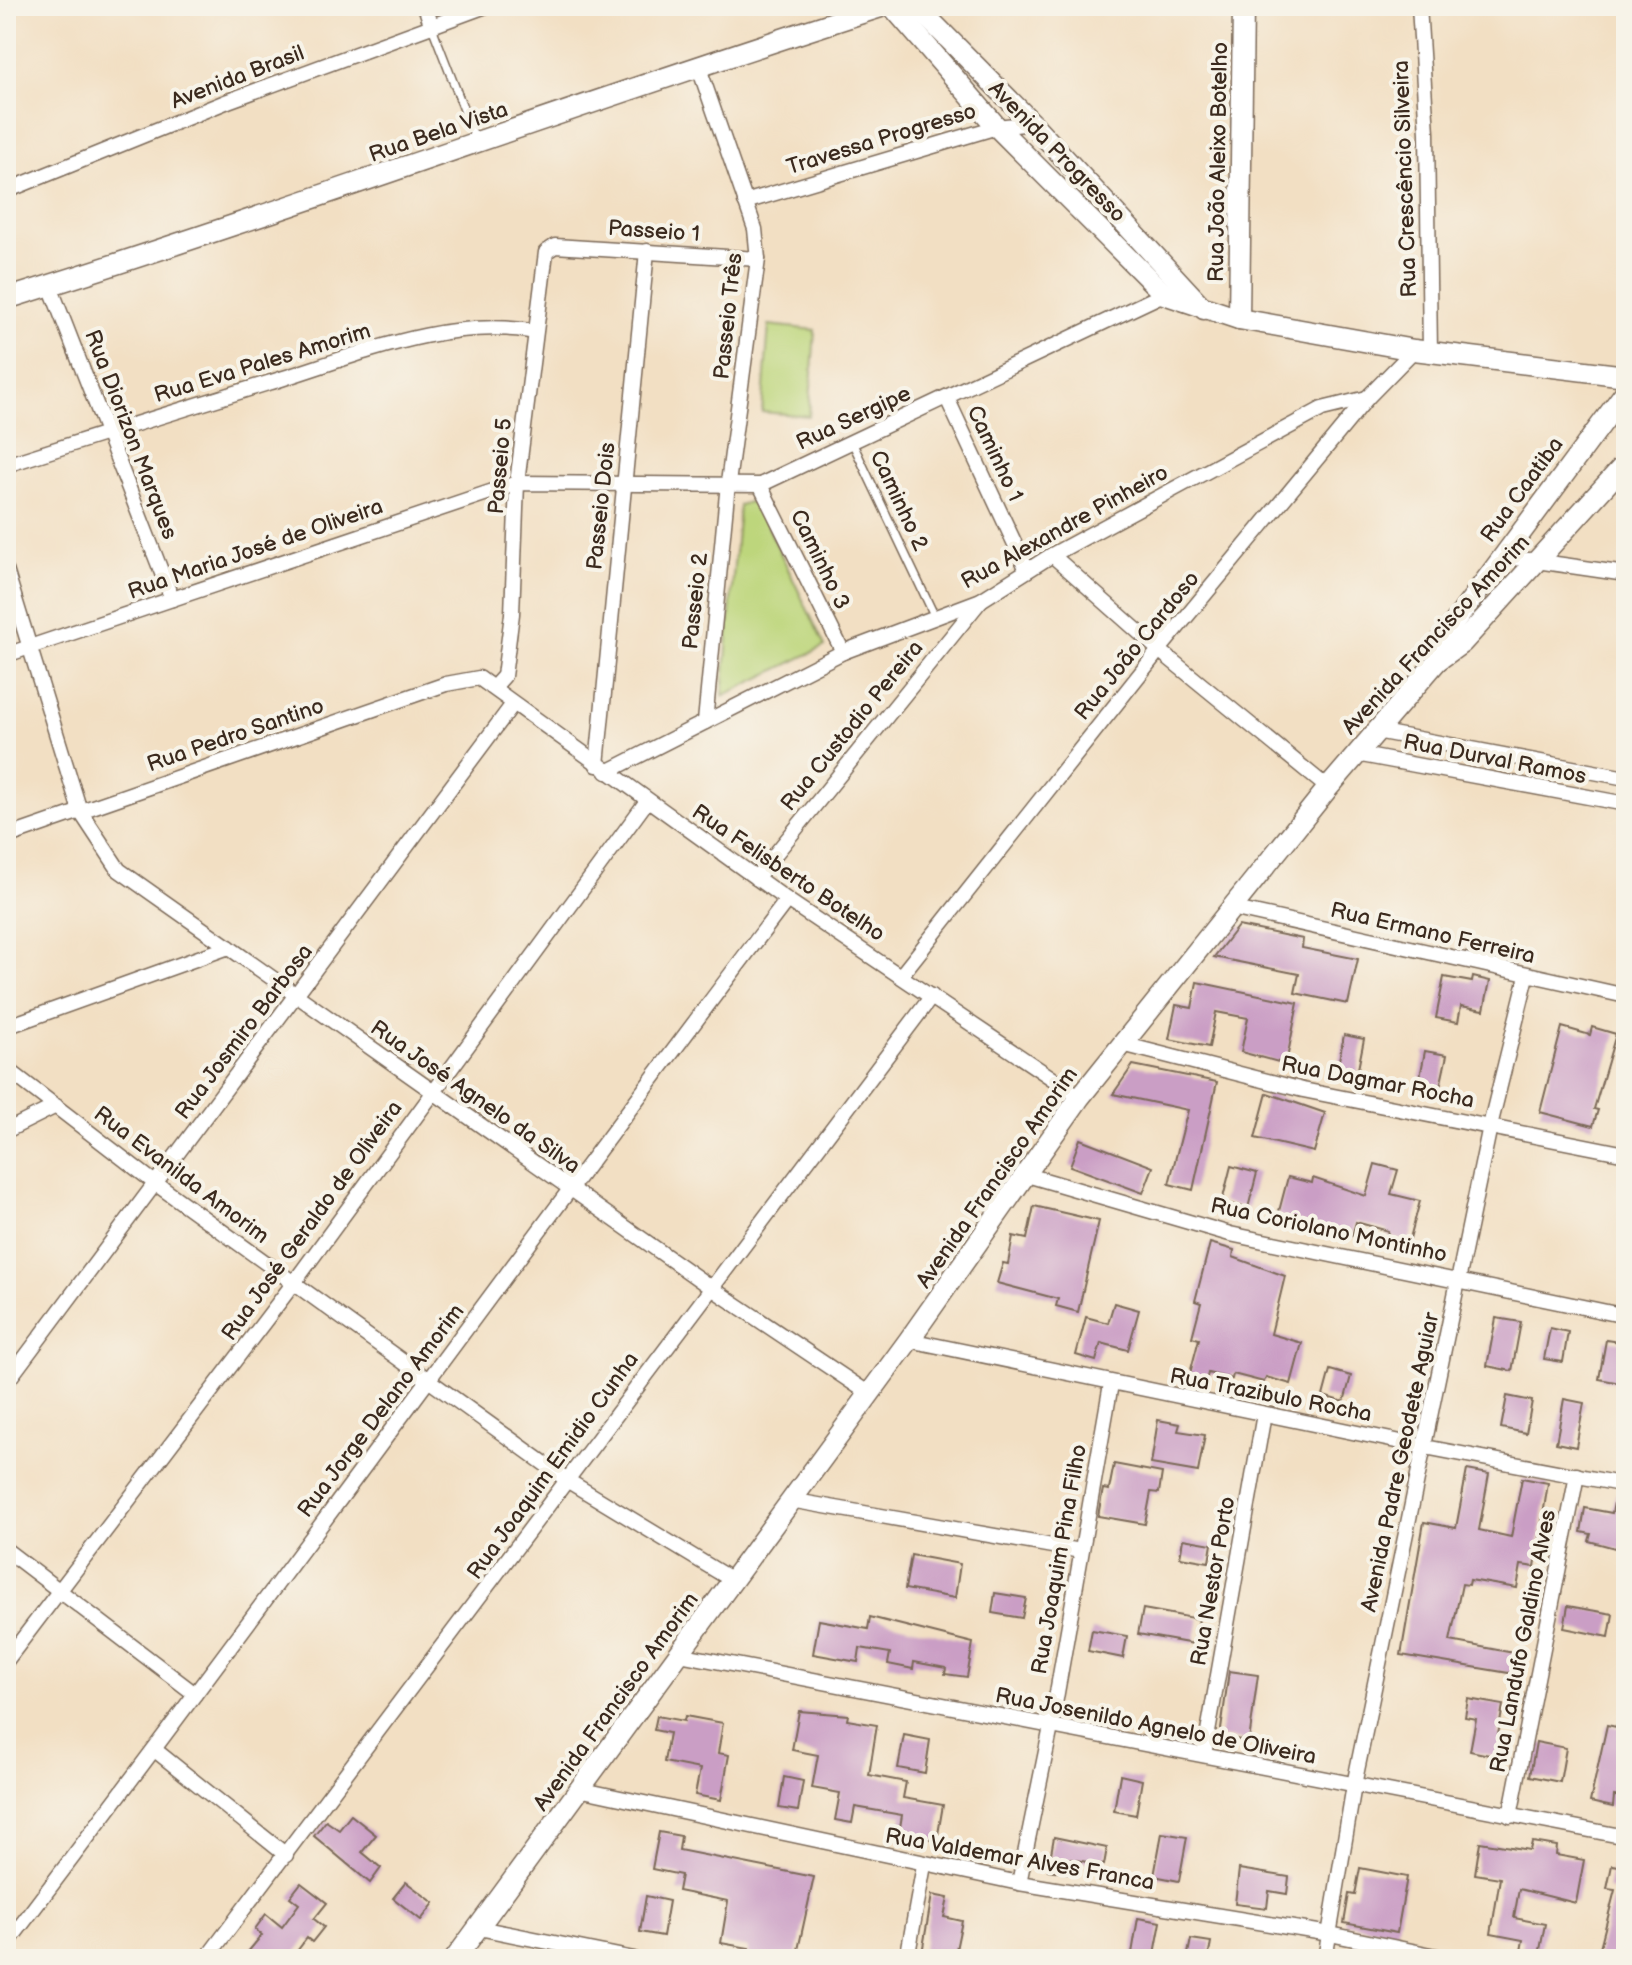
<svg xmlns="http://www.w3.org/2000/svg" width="1632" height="1965" font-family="'Balsamiq Sans',sans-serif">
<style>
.green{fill:#bdd67b;stroke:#7c804c;stroke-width:2}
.building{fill:#ca9ec5}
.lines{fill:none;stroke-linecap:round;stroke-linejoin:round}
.lane-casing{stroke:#7b6958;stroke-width:10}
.street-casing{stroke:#7b6958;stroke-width:17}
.secondary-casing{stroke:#7b6958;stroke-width:23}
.lane{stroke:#fff;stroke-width:7}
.street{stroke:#fff;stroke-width:14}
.secondary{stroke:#fff;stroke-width:20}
.labels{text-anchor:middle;stroke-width:8;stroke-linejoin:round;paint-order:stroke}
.street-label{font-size:22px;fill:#3b2a1e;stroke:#f7f3e8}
</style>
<rect width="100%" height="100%" fill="#f7f3e8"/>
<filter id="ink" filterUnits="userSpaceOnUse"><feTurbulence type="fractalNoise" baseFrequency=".0125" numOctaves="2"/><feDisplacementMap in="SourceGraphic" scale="16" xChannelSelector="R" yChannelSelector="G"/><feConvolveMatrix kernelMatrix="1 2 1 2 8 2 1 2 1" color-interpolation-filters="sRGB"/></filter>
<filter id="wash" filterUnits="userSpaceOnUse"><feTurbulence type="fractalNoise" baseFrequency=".006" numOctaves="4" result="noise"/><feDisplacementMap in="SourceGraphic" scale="32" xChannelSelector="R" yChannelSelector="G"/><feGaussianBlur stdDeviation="1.8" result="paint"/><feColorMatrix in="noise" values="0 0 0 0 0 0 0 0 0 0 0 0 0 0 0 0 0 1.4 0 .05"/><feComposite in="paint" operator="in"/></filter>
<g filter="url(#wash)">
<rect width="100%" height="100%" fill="#f2dfc3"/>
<g class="green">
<path d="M769,325l46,5 -6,86 -47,-4z"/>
<path d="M755,500l70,146 -102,50 16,-191z"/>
</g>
<g id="blocks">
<g class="building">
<path d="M1238,926l65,13 -1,9 56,11 -10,45 -53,-11 4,-19 -85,-17z"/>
<path d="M1444,977l28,5 1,-5 17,4 -6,29 -23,-4 -3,16 -22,-4z"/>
<path d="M1197,982l101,21 -12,61 -45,-12 7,-34 -32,-6 -7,35 -40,-8 7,-34 16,3z"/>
<path d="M1562,1027l28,8 2,-8 24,7 -22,75 4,1 -5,16 -53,-14z"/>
<path d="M1344,1035l20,4 -7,35 -20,-4z"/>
<path d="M1425,1051l22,4 -8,37 -21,-4z"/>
<path d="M1133,1065l84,17 -24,108 -24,-6 19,-74 -75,-16z"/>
<path d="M1267,1093l58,20 -11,39 -59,-14z"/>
<path d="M1080,1139l73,28 -10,26 -73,-27z"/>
<path d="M1375,1164l23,6 -7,24 29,7 -11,41 -22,-6 1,-5 -32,-9 -4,14 -74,-21 10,-38 24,6 1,-5 53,18z"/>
<path d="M1231,1166l26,7 -9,35 -26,-6z"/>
<path d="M1034,1206l65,15 -21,91 -22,-6 2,-7 -61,-16 6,-20 5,1 5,-28 14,3z"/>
<path d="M1210,1243l24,7 -1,7 52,19 -14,58 31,9 -11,41 -25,-7 -2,5 -31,-8 -1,5 -24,-6 -3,12 -17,-4 11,-42 -7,-2 9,-34 -6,-2z"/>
<path d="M1114,1303l25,7 -11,40 -27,-7 -5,18 -20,-6 10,-38 22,6z"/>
<path d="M1496,1318l25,4 -9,49 -25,-5z"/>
<path d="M1550,1328l18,4 -5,30 -19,-3z"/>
<path d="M1606,1340l20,3v41l-27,-5z"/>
<path d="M1330,1370l21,6 -7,26 -21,-6z"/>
<path d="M1507,1396l25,5 -6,32 -25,-5z"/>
<path d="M1564,1399l20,4 -8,44 -20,-4z"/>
<path d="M1158,1420l22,4 -2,7 27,4 -7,37 -47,-8z"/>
<path d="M1114,1464l48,9 -3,20 -8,-1 -6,32 -47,-8 5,-27 6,1z"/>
<path d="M1467,1470l22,4 -10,56 32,7 11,-59 26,5 -13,84 -14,-2 -4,23 -47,-8 -1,5 -7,-1 -12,57 69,13 -4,20 -114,-19 23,-133 32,6z"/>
<path d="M1616,1493l10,2v56l-37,-10 2,-7 -10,-2 4,-24 27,5z"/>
<path d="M1183,1539l29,5 -3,18 -29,-5z"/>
<path d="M911,1555l49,9 -5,34 -50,-9z"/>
<path d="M995,1593l31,5 -4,20 -30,-5z"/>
<path d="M1568,1606l45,8 -4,23 -45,-9z"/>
<path d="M1143,1609l56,10 -5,25 -56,-10z"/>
<path d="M870,1617l103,26 -6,34 -22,-3 1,-6 -32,-6 -1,7 -25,-5 2,-11 -30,-5 -2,14 -45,-8 6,-34 49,9z"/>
<path d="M1092,1630l35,6 -4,22 -35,-7z"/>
<path d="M1229,1671l29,4 -9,66 -29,-4z"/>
<path d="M1468,1699l35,6 -5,30 5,1 -4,21 -29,-6 6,-32 -11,-2z"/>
<path d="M799,1711l49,4 -1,5 30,5 -8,50 37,7 -3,16 40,7 -6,35 -25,-4 -1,6 -13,-2 4,-25 -47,-8 -3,16 -17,-3 5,-27 -28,-5 6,-33 -26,-5z"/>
<path d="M657,1716l27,5 1,-5 38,7 -5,30 11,2 -8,45 -26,-5 5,-26 -36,-7 5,-29 -15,-3z"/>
<path d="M1607,1725l19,4v69l-12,-2 -1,11 -23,-5z"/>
<path d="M904,1735l26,5 -5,33 -27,-5z"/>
<path d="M1536,1742l30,6 -6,34 -30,-6z"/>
<path d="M1120,1775l22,5 -6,35 -22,-4z"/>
<path d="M784,1777l19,4 -5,30 -19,-3z"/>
<path d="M351,1815l25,20 -14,17 19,16 -11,15 -56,-47 12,-15 13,9z"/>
<path d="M659,1832l22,4 -2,14 135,27 -18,82h-48l1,-11 -28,-5 7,-42 -50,-10 3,-16 -29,-6z"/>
<path d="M1162,1833l25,4 -8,44 -25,-5z"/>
<path d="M1054,1837l53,11 -3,17 -34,-6 -3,14 -19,-3z"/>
<path d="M1480,1842l50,8 2,-8 25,4 -1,9 28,5 -8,43 -57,-14 -5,29 31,6 -6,31 -18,-4 2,-11 -32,-6 9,-56 -25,-4z"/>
<path d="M1612,1865l14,2v92h-29l18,-69 -8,-1z"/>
<path d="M1360,1868l47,9 -10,56 -53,-10 5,-29 6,1z"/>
<path d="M1239,1869l50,8 -2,17 -18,-3 -2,17 -32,-4z"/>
<path d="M406,1882l28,21 -13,17 -28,-22z"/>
<path d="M301,1883l26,20 -13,16 10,8 -12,15 -5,-4 -16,21h-49l20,-24 -7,-6 11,-15 16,13 17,-23 -9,-7z"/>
<path d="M932,1895l16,3 -4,19 18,4 -8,38h-33z"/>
<path d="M646,1896l23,5 -6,35 -23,-4z"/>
<path d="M1138,1918l23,4 -7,37h-23z"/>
<path d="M1191,1939l20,3 -3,17h-21z"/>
</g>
</g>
</g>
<g filter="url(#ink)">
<use href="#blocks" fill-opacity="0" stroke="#7b6958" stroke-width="2"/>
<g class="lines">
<defs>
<g id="lane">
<path d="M432,27l44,114"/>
<path d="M852,442l83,175"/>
</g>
<g id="street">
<path d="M425,6l7,21"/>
<path d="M1419,6l8,127 3,219"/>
<path d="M698,65l57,164 3,30 -30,224 -23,239"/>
<path d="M6,191l222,-90 258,-95"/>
<path d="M745,202l252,-75 35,-4"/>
<path d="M50,286l122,313"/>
<path d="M947,398l80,172"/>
<path d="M6,465c87,-28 175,-55 262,-82 83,-25 179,-68 267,-51"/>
<path d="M760,485l83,167"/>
<path d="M1052,555l107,95 169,138"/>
<path d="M1501,556l125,18"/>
<path d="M6,570l74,241 39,59 591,417 158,106"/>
<path d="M6,655l511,-172 243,2 410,-194"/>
<path d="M495,686l9,-10 8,-62 5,-131 29,-231 9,-6 203,13"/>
<path d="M1376,731l250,47"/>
<path d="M1356,754l270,50"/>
<path d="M597,765l50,-514"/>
<path d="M607,772l236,-120 138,-52 71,-45 270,-146 45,-11"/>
<path d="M6,837l440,-153 33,-6 308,222 293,197"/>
<path d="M756,878l225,-278"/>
<path d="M1231,908l395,88"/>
<path d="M902,974l257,-324 208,-252 47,-48"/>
<path d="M6,1027l223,-80"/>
<path d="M1122,1044l181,46 323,64"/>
<path d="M6,1068l149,115 415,299 162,98"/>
<path d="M6,1131l50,-25"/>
<path d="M1027,1175l203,59 396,82"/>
<path d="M909,1340l516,107 201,38"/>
<path d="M6,1383l507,-679"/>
<path d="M790,1500l291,51"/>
<path d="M6,1550l189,144"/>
<path d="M679,1654l947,183"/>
<path d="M6,1661l287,-377 354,-483"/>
<path d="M155,1750l131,105"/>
<path d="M1204,1755l60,-341"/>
<path d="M583,1790l436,93 311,51 121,25"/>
<path d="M1510,1816l67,-341"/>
<path d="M1019,1883l32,-156 60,-343"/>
<path d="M479,1928l155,31"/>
<path d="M6,1945c264,-346 518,-699 781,-1045"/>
<path d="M206,1959l726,-963"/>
<path d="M907,1959l17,-94"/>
<path d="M1325,1959l29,-174 136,-659 37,-150"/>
</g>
<g id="secondary">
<path d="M892,6l105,121 167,167 75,25 175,31 212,26"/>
<path d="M916,6l116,117 172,186"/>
<path d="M6,299c295,-92 584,-200 878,-293"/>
<path d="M1239,319l4,-313"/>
<path d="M1437,661l3,-19 186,-251"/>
<path d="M455,1959l454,-619 171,-243 248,-309 109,-127 25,-18 164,-180"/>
</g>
</defs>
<use href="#lane" class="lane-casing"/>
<use href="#street" class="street-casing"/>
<use href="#secondary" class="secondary-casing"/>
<use href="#lane" class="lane"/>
<use href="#street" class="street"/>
<use href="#secondary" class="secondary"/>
</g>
</g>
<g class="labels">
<g class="street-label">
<text transform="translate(237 76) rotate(-21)" y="8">Avenida Brasil</text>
<text transform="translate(438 131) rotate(-19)" y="8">Rua Bela Vista</text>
<text transform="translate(881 138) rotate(-17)" y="8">Travessa Progresso</text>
<text transform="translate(1058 151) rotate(46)" y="8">Avenida Progresso</text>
<text transform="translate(1217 162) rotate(-89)" y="8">Rua João Aleixo Botelho</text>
<text transform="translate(1404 179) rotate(-92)" y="8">Rua Crescêncio Silveira</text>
<text transform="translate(654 230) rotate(4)" y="8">Passeio 1</text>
<text transform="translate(727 316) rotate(-84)" y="8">Passeio Três</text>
<text transform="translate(262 362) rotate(-17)" y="8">Rua Eva Pales Amorim</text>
<text transform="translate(853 417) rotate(-25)" y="8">Rua Sergipe</text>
<text transform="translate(132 434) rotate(69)" y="8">Rua Diorizon Marques</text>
<text transform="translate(996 453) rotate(65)" y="8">Caminho 1</text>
<text transform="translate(499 466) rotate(-85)" y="8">Passeio 5</text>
<text transform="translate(1521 489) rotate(-54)" y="8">Rua Caatiba</text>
<text transform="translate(900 500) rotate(65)" y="8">Caminho 2</text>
<text transform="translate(600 506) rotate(-84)" y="8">Passeio Dois</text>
<text transform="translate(1064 526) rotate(-29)" y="8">Rua Alexandre Pinheiro</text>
<text transform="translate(255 548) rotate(-19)" y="8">Rua Maria José de Oliveira</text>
<text transform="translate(821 559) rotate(64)" y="8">Caminho 3</text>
<text transform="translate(694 601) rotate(-84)" y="8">Passeio 2</text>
<text transform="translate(1435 634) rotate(-47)" y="8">Avenida Francisco Amorim</text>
<text transform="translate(1136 645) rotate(-51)" y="8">Rua João Cardoso</text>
<text transform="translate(851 725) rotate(-51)" y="8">Rua Custodio Pereira</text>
<text transform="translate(235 734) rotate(-19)" y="8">Rua Pedro Santino</text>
<text transform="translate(1495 758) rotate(11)" y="8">Rua Durval Ramos</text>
<text transform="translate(789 872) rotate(34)" y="8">Rua Felisberto Botelho</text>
<text transform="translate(1433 932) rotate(13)" y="8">Rua Ermano Ferreira</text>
<text transform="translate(243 1031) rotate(-53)" y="8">Rua Josmiro Barbosa</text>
<text transform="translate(1378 1081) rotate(11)" y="8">Rua Dagmar Rocha</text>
<text transform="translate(476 1096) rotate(35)" y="8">Rua José Agnelo da Silva</text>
<text transform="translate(182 1174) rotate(37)" y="8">Rua Evanilda Amorim</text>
<text transform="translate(996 1177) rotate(-55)" y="8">Avenida Francisco Amorim</text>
<text transform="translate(311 1220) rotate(-54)" y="8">Rua José Geraldo de Oliveira</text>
<text transform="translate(1329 1229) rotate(12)" y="8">Rua Coriolano Montinho</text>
<text transform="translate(1271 1394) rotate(11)" y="8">Rua Trazibulo Rocha</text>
<text transform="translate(380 1410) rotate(-53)" y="8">Rua Jorge Delano Amorim</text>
<text transform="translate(1399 1462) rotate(-78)" y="8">Avenida Padre Geodete Aguiar</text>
<text transform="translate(552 1465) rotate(-54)" y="8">Rua Joaquim Emidio Cunha</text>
<text transform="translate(1058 1559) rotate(-80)" y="8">Rua Joaquim Pina Filho</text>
<text transform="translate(1212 1581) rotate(-80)" y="8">Rua Nestor Porto</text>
<text transform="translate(1522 1641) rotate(-79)" y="8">Rua Landufo Galdino Alves</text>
<text transform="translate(615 1701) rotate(-54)" y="8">Avenida Francisco Amorim</text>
<text transform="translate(1156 1725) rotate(11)" y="8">Rua Josenildo Agnelo de Oliveira</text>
<text transform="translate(1020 1858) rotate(10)" y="8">Rua Valdemar Alves Franca</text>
</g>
</g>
<rect width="1632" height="1965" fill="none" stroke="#f7f3e8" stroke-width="32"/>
</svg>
